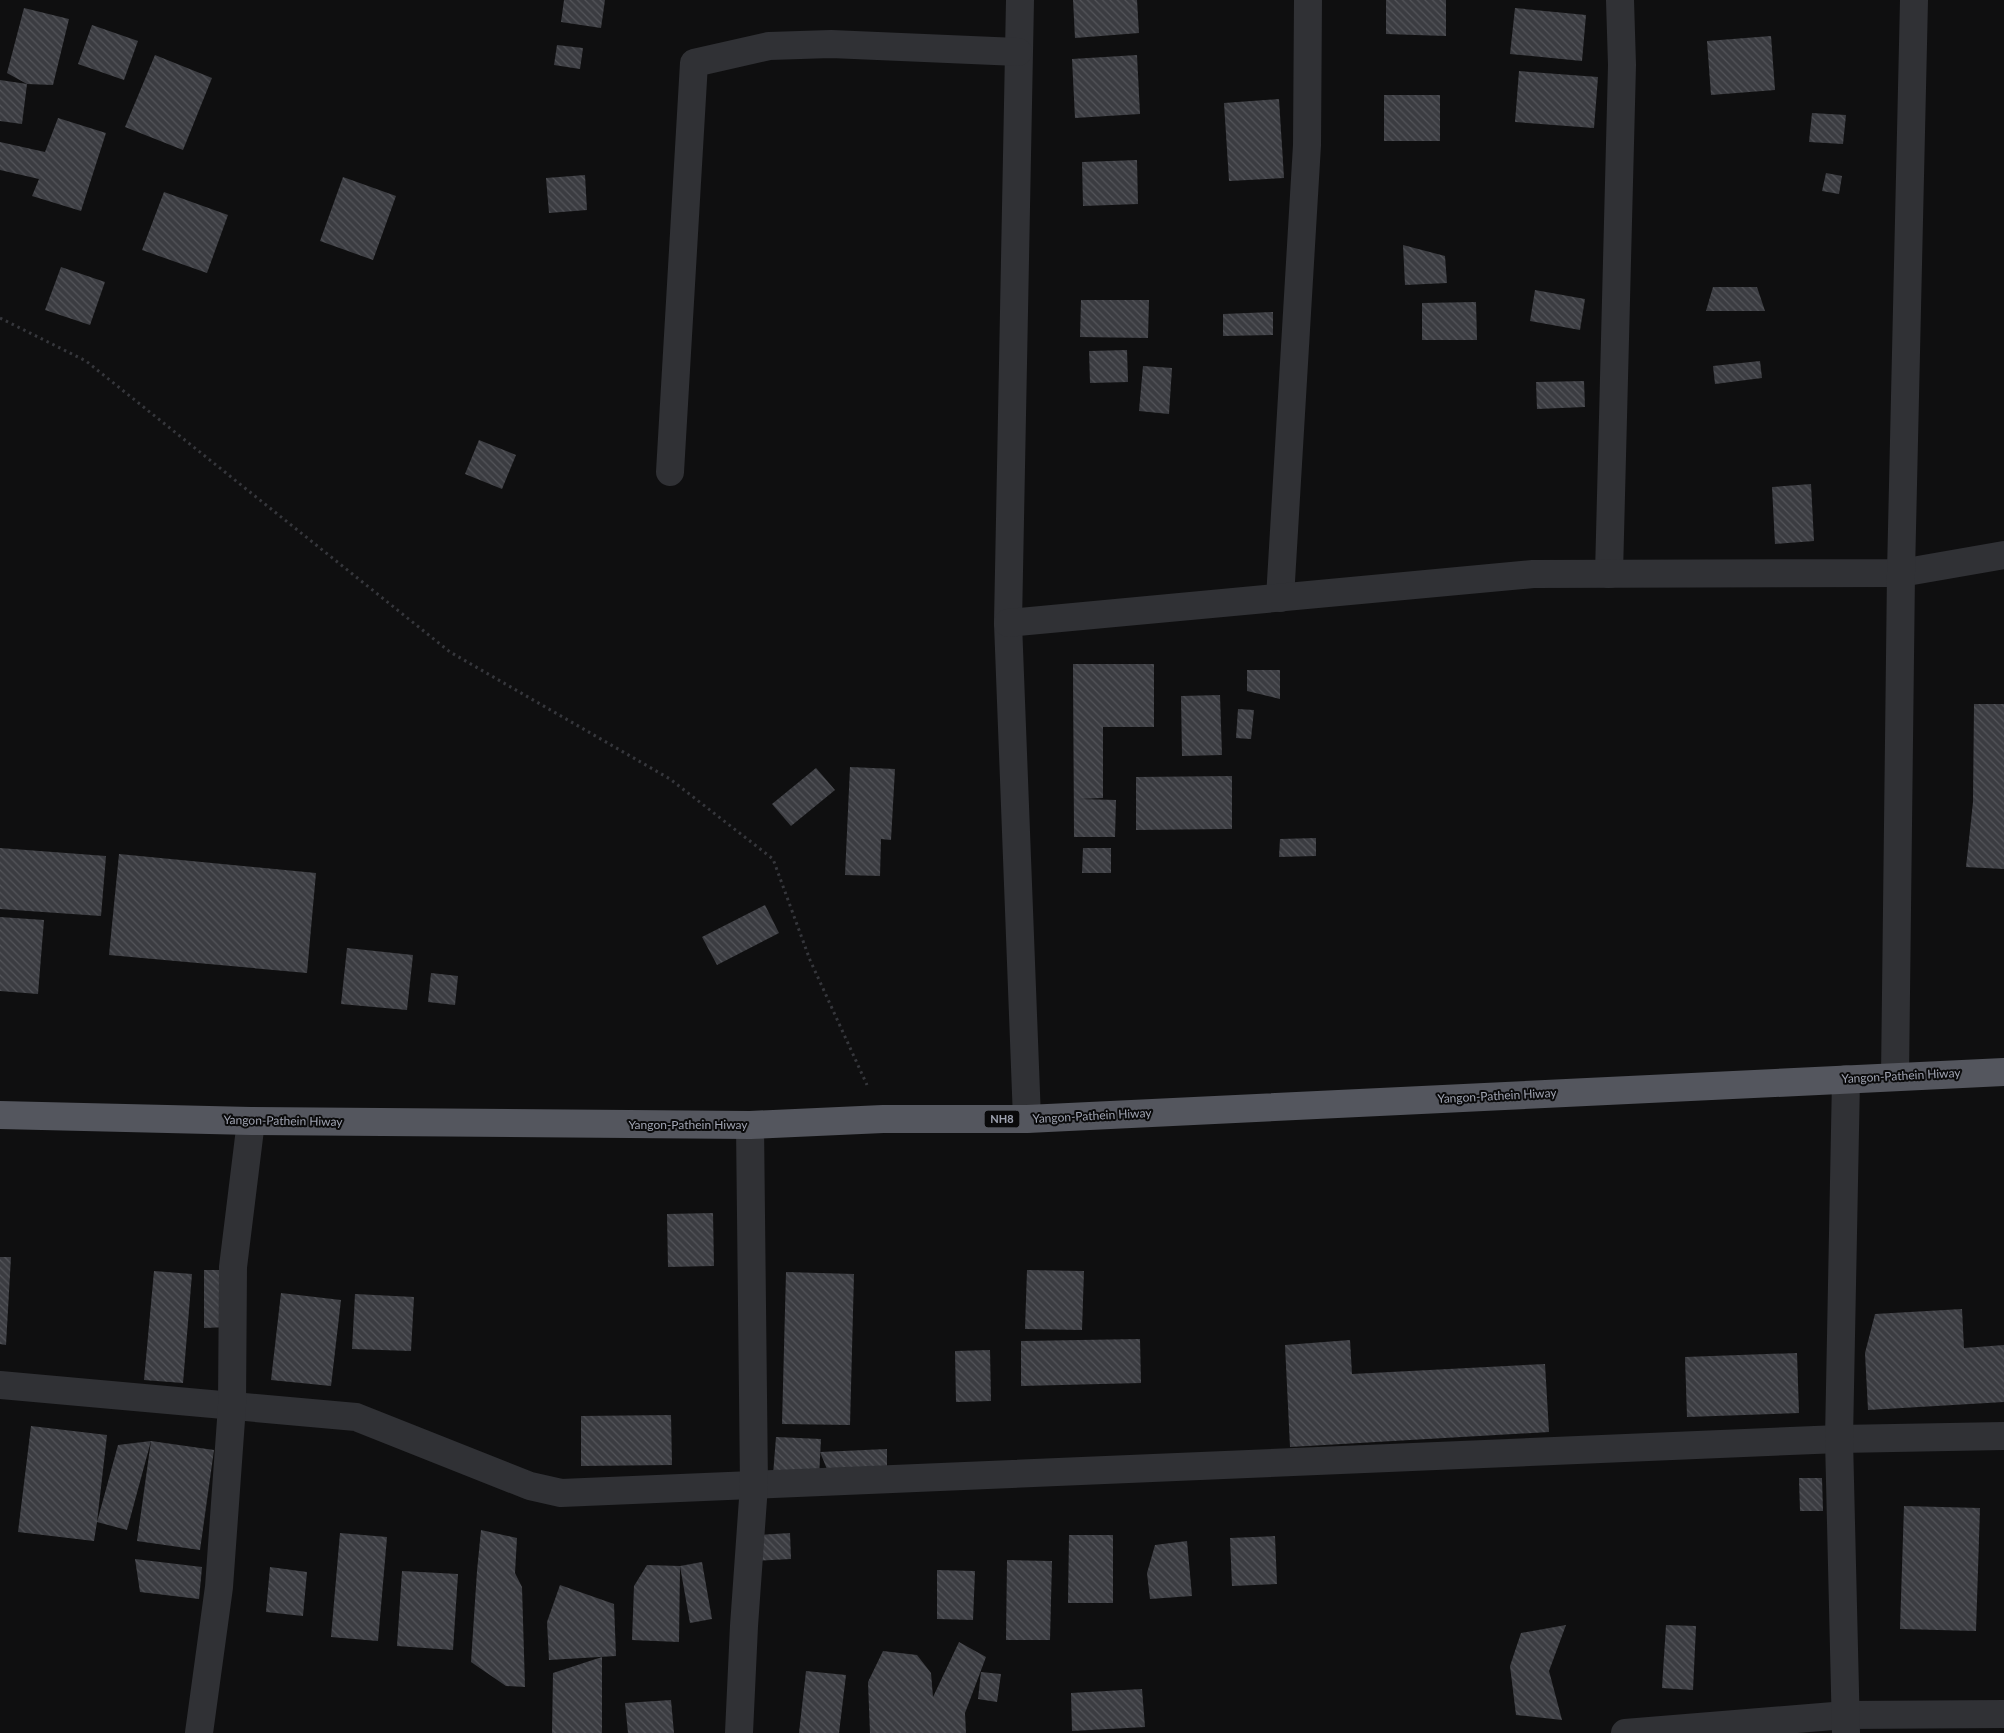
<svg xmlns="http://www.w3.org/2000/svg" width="2004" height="1733" font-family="Lato,sans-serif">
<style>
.building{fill:url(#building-back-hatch)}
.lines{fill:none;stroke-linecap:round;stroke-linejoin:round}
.path{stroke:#36373c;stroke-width:3;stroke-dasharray:2.5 4;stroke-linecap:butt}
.minor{stroke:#303135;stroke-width:28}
.trunk{stroke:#54565e;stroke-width:28}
.labels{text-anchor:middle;stroke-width:4;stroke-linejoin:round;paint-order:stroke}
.shield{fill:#0a0a0b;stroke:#737680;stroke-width:1}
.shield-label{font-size:11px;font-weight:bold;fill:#a0a4b2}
.street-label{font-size:12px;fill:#a0a4b2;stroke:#0a0a0b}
</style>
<defs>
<pattern id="building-back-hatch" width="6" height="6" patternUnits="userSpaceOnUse" patternTransform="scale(1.25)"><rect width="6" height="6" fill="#3b3c41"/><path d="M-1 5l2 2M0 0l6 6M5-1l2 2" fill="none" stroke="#54555a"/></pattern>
</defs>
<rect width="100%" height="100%" fill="#0f0f10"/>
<g class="building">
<path d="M564,0h41l-4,28 -40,-6z"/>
<path d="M1073,0h64l2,33 -64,5z"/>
<path d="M1386,0h60v36l-60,-2z"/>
<path d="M24,8l45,11 -16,66 -26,-1 -5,40 -22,-3v-41l27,4 -20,-11z"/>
<path d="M1515,8l71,7 -4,46 -72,-7z"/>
<path d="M92,25l46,16 -14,39 -46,-16z"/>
<path d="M1771,36l4,54 -64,5 -4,-54z"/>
<path d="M557,45l26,3 -3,21 -26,-4z"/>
<path d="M155,55l57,23 -29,72 -58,-23z"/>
<path d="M1137,55l3,59 -65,4 -3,-59z"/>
<path d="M1519,71l79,6 -4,51 -79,-6z"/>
<rect x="1384" y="95" width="56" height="46"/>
<path d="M1279,99l5,79 -55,3 -5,-78z"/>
<path d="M1812,113l34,2 -3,29 -34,-2z"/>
<path d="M58,118l48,15 -25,78 -49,-15 7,-17 -39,-9v-28l45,10z"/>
<path d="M1137,160l1,44 -55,2 -1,-44z"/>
<path d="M1826,173l16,3 -3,18 -17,-3z"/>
<path d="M585,175l2,35 -38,3 -3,-35z"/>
<path d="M343,177l53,19 -23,64 -53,-19z"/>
<path d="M164,192l64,23 -21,58 -65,-23z"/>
<path d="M1403,245l42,11 2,27 -42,2z"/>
<path d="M61,267l44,15 -15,43 -45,-15z"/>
<path d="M1713,287h44l8,24h-59z"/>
<path d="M1535,290l50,9 -5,31 -50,-9z"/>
<path d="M1081,300h68l-1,38 -68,-1z"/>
<path d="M1476,302l1,38h-55v-37z"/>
<path d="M1273,312v23l-50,1v-22z"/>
<path d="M1127,350l1,32 -38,1 -1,-32z"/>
<path d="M1760,361l2,17 -47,6 -2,-18z"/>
<path d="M1143,366l29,2 -3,46 -30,-3z"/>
<path d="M1584,381l1,26 -48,2 -1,-27z"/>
<path d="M479,440l37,15 -14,34 -37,-15z"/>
<path d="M1811,484l3,57 -39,3 -3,-57z"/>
<path d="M1073,664h81v63h-51v71l-23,1 36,1 -1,37h-41z"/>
<path d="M1247,670h33v29l-33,-8z"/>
<path d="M1220,695l2,60 -40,1 -1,-60z"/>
<path d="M1974,704h30v165l-38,-2 7,-65z"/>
<path d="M1238,709l16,1 -3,29 -15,-1z"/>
<path d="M850,767l45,2 -4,71 -10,-1 -1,37 -35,-1z"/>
<path d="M816,768l19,22 -44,36 -19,-22z"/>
<path d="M1232,776v53l-96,1v-53z"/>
<path d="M1316,838v18l-37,1 1,-18z"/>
<path d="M0,848l106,8 -5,60 -101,-7z"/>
<path d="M1083,848h28v25h-29z"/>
<path d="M119,854l197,19 -9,100 -198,-18z"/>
<path d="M765,905l14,28 -62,32 -15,-28z"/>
<path d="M0,917l44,3 -6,74 -38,-3z"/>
<path d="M347,948l66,7 -6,55 -66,-6z"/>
<path d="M431,973l27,3 -3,29 -27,-3z"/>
<path d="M713,1213l1,53 -46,1 -1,-53z"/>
<path d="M0,1257h11l-5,88 -6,-1z"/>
<path d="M204,1270h24l1,57 -25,1z"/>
<path d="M1027,1270l57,1 -2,59 -57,-1z"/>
<path d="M154,1271l38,3 -9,109 -39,-3z"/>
<path d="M786,1272l68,2 -4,151 -68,-1z"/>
<path d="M281,1293l60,7 -10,86 -60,-6z"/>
<path d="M355,1294l59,3 -3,54 -59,-2z"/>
<path d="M1962,1309l2,39 40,-3v57l-136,8 -3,-57 10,-39z"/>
<path d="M1140,1339l1,44 -120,3v-45z"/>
<path d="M1350,1340l2,34 193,-10 4,68 -259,15 -5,-102z"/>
<path d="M990,1350l1,51 -35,1 -1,-51z"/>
<path d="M1797,1353l2,60 -112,4 -2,-60z"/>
<path d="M671,1415l1,50 -91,1v-50z"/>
<path d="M31,1426l76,9 -10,87 21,-77 33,-4 -24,89 -30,-8 -3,19 -76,-9z"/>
<path d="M776,1437l45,2 -2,38 -46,-2z"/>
<path d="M151,1441l63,9 -14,100 -63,-9z"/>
<path d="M887,1449v27l-56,3 -11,-27z"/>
<path d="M1799,1478h23l1,33h-23z"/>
<path d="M1904,1506l76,2 -4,123 -76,-2z"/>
<path d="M481,1530l36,8 -2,35 7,14 3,100 -19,-1 -35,-24 6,-91z"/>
<path d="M340,1533l47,4 -9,104 -47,-4z"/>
<path d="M790,1533l1,26 -37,2 6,-26z"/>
<path d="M1069,1535h44v68h-45z"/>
<path d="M1275,1536l2,48 -45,2 -2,-48z"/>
<path d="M1187,1541l5,55 -42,3 -3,-26 8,-28z"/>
<path d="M135,1559l67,8 -3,32 -59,-7z"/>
<path d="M1007,1560l45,1 -2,79h-44z"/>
<path d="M702,1562l10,57 -22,4 -10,-57z"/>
<path d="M647,1565l33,1 -1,76 -47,-2 2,-54z"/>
<path d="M270,1567l37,5 -4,44 -37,-4z"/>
<path d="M937,1570l38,1 -2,49 -36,-1z"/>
<path d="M402,1571l56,3 -5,76 -56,-4z"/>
<path d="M560,1585l54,19 2,52 -67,4 -2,-38z"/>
<path d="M1566,1625l-17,46 13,49 -46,-5 -6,-49 11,-33z"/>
<path d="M1666,1625l30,1 -3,64 -31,-2z"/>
<path d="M959,1642l27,15 -21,56 1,20h-96l-2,-51 15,-31 34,4 14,18 2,24z"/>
<path d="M602,1657v76h-50l1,-60z"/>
<path d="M806,1671l40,4 -7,58h-40z"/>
<path d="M981,1672l20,2 -4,28 -19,-3z"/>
<path d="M1142,1689l3,38 -73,4 -1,-38z"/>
<path d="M671,1700l3,33h-46l-3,-30z"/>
</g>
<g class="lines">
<path class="path" d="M0,318l86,43 364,291 220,127 103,80 37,101 57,125"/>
<g class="minor">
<path d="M1020,0l-12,623 19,496"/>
<path d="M670,472l24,-409 75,-17 62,-2 187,8"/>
<path d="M1609,574l13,-509 -2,-65"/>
<path d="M1280,598l27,-453 1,-145"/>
<path d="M1008,623l525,-49 368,-1 103,-18"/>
<path d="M1895,1077l6,-504 13,-573"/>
<path d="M0,1385l356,32 174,69 31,7 1278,-54 165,-3"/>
<path d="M199,1733l20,-146 13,-181 1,-139 18,-146"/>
<path d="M739,1733l5,-107 10,-141 -4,-360"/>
<path d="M1625,1733l221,-18 158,-1"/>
<path d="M1846,1733l-7,-294 7,-360"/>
</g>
<path class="trunk" d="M0,1115l251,6 499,4 133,-6h144l977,-47"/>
</g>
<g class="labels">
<rect class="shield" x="984.5" y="1110.5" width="35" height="17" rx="4"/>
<g class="shield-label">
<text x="1002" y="1123">NH8</text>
</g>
<g class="street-label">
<text transform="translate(1901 1076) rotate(-3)" y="4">Yangon-Pathein Hiway</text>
<text transform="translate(1497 1096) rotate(-3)" y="4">Yangon-Pathein Hiway</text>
<text transform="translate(1092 1116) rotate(-3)" y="4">Yangon-Pathein Hiway</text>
<text transform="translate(283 1121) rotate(1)" y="4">Yangon-Pathein Hiway</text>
<text x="688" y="1129">Yangon-Pathein Hiway</text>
</g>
</g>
</svg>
